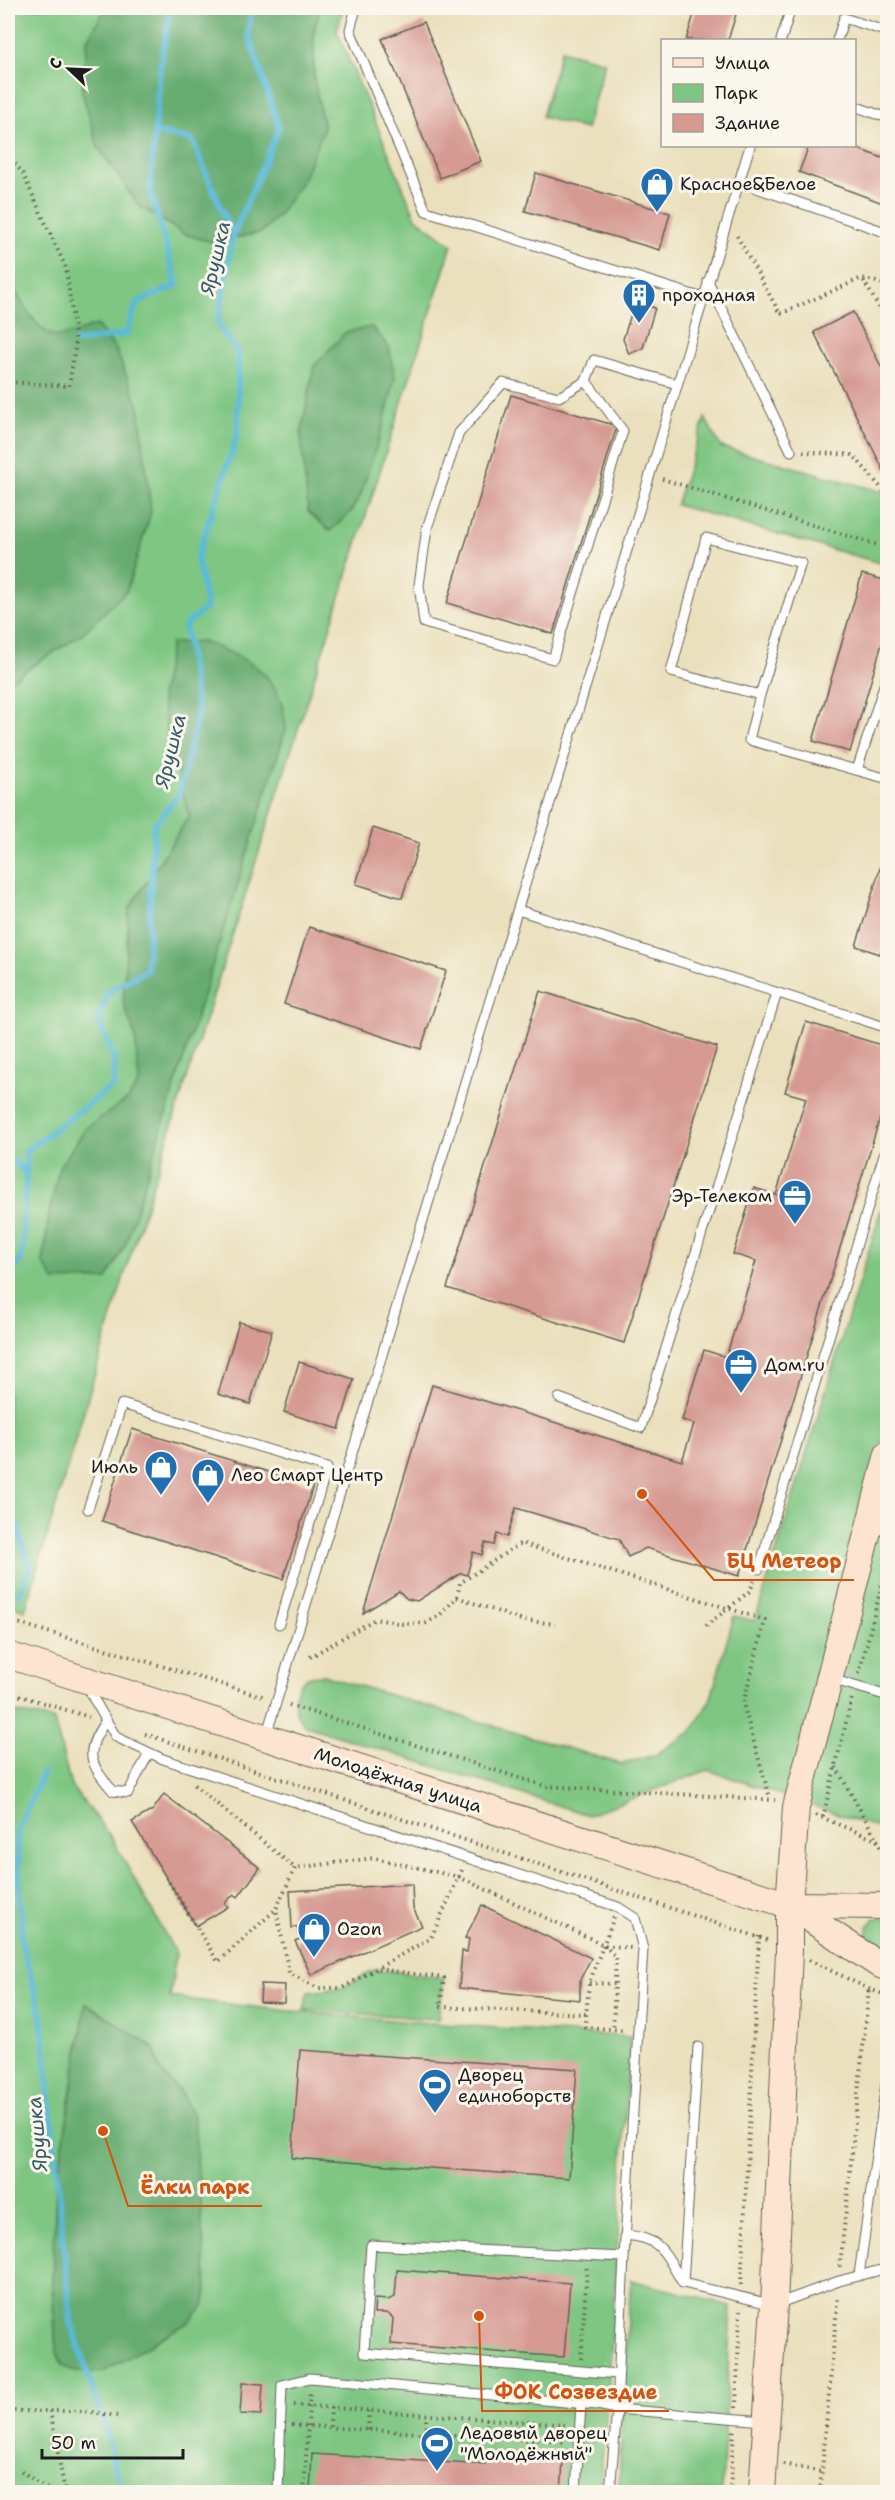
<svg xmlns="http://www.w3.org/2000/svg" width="895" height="2500" font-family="'Shantell Sans',sans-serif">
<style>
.green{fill:#7ec682;stroke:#4d714f;stroke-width:1.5}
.forest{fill:#66ab70;stroke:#416446;stroke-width:1.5}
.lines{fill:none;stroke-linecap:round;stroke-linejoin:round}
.stream{stroke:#5bb9d9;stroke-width:6}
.building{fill:#d69a93}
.lane-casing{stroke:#646154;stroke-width:11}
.secondary-casing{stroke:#646154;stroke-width:28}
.path{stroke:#646154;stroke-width:4;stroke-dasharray:1.5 4.5;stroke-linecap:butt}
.lane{stroke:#fff;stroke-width:9}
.secondary{stroke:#fde4d0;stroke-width:26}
.labels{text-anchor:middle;stroke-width:6;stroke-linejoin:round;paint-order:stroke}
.poi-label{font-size:18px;fill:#1c1c1c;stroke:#fbf7ec;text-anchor:start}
.street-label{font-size:18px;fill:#1c1c1c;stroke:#fbf7ec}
.water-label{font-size:20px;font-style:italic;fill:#355b68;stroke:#fbf7ec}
.leader{fill:none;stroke:#d4530e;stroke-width:2}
.callout-dot{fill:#d4530e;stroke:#fbf7ec;stroke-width:2}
.callout-label{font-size:20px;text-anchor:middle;font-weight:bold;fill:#d4530e;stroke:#fbf7ec;stroke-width:6;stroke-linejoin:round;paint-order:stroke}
</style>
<rect width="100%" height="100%" fill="#fbf7ec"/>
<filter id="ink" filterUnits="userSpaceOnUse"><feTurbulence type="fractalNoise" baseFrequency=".0167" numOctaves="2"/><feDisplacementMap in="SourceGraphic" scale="12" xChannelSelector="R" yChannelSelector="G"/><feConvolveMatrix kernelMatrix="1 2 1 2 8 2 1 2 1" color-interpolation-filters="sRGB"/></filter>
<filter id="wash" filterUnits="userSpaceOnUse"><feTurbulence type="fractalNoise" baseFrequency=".008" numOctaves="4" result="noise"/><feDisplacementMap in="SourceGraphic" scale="24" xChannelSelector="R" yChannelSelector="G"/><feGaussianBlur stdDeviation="1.35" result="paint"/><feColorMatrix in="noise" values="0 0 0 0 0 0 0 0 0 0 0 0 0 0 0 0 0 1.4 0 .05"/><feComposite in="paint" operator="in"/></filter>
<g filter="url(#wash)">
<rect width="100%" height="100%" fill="#ebe0bd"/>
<g class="green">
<path d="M8,8h335l-6,23 79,187 36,27 -329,1034 -98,331 -17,-6z"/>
<path d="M561,50l44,12 -19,67 -44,-12z"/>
<path d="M705,418l16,29 166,46v72l-211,-60z"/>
<path d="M887,1191v640l-179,-61 -120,45 -282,-89c-16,-12 -15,-40 2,-49 4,-2 11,-2 15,-2l298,89 34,-9 37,-24 19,-33 23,-82 21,5z"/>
<path d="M8,1711l46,9 17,66 40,51 65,117 -6,43c153,20 306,30 460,40l-21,346 -10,109h-591z"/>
<path d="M874,1918h13v36l-20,-7c-2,-12 -2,-19 7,-29z"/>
<path d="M376,1969l68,9 -6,41 -134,-9 5,-18 33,-4z"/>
<path d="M631,2280l100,26 -9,186h-103l4,-103z"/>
</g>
<g class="forest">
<path d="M106,8h215l-7,21v51l10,48 -22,54 -22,31 -18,19 -47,11 -31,-9 -45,-28 -41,-59 -16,-55 5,-52z"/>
<path d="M8,275c6,16 29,59 48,61 9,1 31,-8 41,-11l18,23 24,59 12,105 -24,78 -45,44 -74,48z"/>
<path d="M372,327l17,20 6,31 -11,45 -24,73 -10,17 -20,18 -22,-19 -7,-78 13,-68 32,-34z"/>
<path d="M204,642c47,18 78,31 82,87l-160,514 -19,36 -53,2 -11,-18 6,-49 10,-47 28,-40 41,-28 11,-17 -4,-46 -12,-34 6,-93 60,-93 -21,-78 -7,-42 10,-53z"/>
<path d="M86,2003l68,45 6,22 22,24 12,24 13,173 -3,16 -15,15 -86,50h-27l-13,-6 -7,-15 -4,-68 4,-96z"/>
</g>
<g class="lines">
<g class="stream">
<path d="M155,132l37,8 41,96"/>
<path d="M76,342l50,-8 11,-31 40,-18 -27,-95 10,-122 10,-60"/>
<path d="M8,1156l18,17"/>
<path d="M8,1279l14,-22 5,-107 87,-65v-27l-16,-38 11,-29 38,-21 7,-145 25,-30 19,-81 -13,-89 22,-18 -10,-49 41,-125v-80l-20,-28 15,-89 46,-108 -31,-95 4,-25"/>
<path d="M8,1493l22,76 -11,25"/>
<path d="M43,1773l-26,60 5,111 20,72 29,306 35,109 15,61"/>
</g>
</g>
<g id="blocks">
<g class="building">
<path d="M696,8h42l-10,32h-42z"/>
<path d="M424,22l57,139 -41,17 -58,-139z"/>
<path d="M809,146h41l38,14v45l-89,-33z"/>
<path d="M536,173l134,40 -10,37 -135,-39z"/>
<path d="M635,302l20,6 -12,40 -14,6 -6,-15z"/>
<path d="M853,312l35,68v89l-4,2 -70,-139z"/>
<path d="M511,395l106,31 -64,208 -106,-31z"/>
<path d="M862,574l26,7v42l-38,129 -37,-11z"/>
<path d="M373,828l46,15 -17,55 -46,-14z"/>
<path d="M881,865l7,1v62l-8,26 -24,-8z"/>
<path d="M309,927l137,44 -25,78 -137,-45z"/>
<path d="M540,991l177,56 -93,296 -177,-55z"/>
<path d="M806,1022l82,25v45l-149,484 -93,-28 -18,9 -9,-18 -103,-31 -9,29 -10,-3 -3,11 -9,-2 -3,12 -9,-3 -6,23 -6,-2 -44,28 -10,-2 -8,-8 -36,22 69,-228 250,76 12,-37 -12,-4 22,-70 22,7 30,-96 -23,-7 21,-66 22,7 30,-97 -21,-6z"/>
<path d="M239,1322l33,9 -22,73 -32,-10z"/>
<path d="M299,1362l55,17 -15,50 -55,-17z"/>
<path d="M132,1429l181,57 -30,93 -181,-58z"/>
<path d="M164,1794l96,74 -22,29 -4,-3 -9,9 3,4 -32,19 -64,-104 21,-12z"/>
<path d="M412,1884l1,24 9,18 -111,49 -16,-34 5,-2 -3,-12 -5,1 -2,-37z"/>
<path d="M482,1905l109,53 -11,22v20l-121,-12 3,-37 5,1 2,-13 -4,-1z"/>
<path d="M261,1984l24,1 -1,18 -24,-1z"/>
<path d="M300,2050l277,19 -8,109 -277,-20z"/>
<path d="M397,2270l173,13 -6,74 -173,-13 2,-26 -6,-5h-13l1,-14 13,1 7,-3z"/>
<path d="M242,2383l21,1 -2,31 -21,-1z"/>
<path d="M312,2454l173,11v-7l78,4 -2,30h-251z"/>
</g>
</g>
</g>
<g filter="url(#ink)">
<use href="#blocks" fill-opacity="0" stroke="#646154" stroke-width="1.5"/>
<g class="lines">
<defs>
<g id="lane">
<path d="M356,8l-6,22 76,181 277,87"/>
<path d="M781,40l10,-32"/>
<path d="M837,40l7,-22 44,14"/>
<path d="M854,106l34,12"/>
<path d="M739,182l149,51"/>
<path d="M708,281l83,170"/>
<path d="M586,381l37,50 -70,228 -129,-36 -5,-38 8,-57 32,-95 44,-50 56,14 27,-16 8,-21 83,24"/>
<path d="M760,695l-89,-23 35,-134 95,25 -41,132 -11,45 139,39"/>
<path d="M857,770l31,-97"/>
<path d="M518,910l370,118"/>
<path d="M559,1398l82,30 136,-435"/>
<path d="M88,1509l34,-105 205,64 -48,156"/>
<path d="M874,1533l14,-11"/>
<path d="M759,1569l129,-428"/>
<path d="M831,1679l57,17"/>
<path d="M85,1684l31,53 47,22 455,148 17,11 8,31 -19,308"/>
<path d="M105,1722c-22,31 -15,42 8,69l15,2 21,-40"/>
<path d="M266,1736l484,-1590"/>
<path d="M698,2047l-15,236 91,22 65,-24 49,-13"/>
<path d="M625,2235c38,3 39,18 58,48"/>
<path d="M859,2275l29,-205"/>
<path d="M278,2492l4,-107 28,-7 287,27 20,4 147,12"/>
<path d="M576,2492l5,-89"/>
<path d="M610,2492l7,-83 7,-152 -253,-12 -7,108 254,21"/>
</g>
<g id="secondary">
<path d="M8,1655l781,250 89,59 10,4"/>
<path d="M789,1905l99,1"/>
<path d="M762,2492l12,-187 15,-354v-46l7,-98 92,-353"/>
</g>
</defs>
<use href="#lane" class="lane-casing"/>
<use href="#secondary" class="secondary-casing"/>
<g class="path">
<path d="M8,154l15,20 43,94 10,74 -7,44 -61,-4"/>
<path d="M737,236l43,78 82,-36"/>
<path d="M888,285l-26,-7 26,45"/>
<path d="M884,317l4,-9"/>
<path d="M803,452l50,3 35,41"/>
<path d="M662,479l226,69"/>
<path d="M457,1597l64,23 34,4"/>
<path d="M8,1620l257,77"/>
<path d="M706,1626l44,-35 4,-10"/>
<path d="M310,1657l65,-38 28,5 23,-1 14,-8 17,-18 3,-14 61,-40 244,77 -22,84 27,94"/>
<path d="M859,1674l29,-113"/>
<path d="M8,1692l81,25"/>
<path d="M289,1705l256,81 230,14"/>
<path d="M145,1734l622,206"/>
<path d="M836,1767l41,73 11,24"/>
<path d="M194,1785l101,83"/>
<path d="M816,1815l72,30"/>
<path d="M823,1817l29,-119"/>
<path d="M462,1870l-31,68 -89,50h-24l-29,-15 -13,-64 19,-41 79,-10 85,19 145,68 27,3"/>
<path d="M166,1877l52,85 57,-52"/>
<path d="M614,1917l-25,66 -4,44 40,3"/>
<path d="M604,1945l12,12 -3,72"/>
<path d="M809,1960l60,29 19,7"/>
<path d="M378,1969l66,9 -4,29 146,7"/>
<path d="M589,1983l27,1"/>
<path d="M840,2267l29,-279"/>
<path d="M741,2285l18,-349"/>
<path d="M581,2359l6,-91"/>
<path d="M294,2405l274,20"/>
<path d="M736,2408l4,-97"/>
<path d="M8,2411h77l32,5"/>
<path d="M50,2411l15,81"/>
<path d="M292,2425l274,17"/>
<path d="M330,2427l1,-19"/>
<path d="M368,2430l1,-19"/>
<path d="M426,2433v-18"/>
<path d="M486,2437l1,-18"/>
<path d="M783,2464l39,8"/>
<path d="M21,2471l30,21"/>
<path d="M304,2492l6,-102"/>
<path d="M730,2492l4,-62"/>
<path d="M820,2492l18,-197"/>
</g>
<use href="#lane" class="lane"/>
<use href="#secondary" class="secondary"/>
</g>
</g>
<defs>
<symbol id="shop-pin" viewBox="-11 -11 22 30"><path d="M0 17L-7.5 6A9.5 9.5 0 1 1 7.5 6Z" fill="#1f6fb2" stroke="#fbf7ec"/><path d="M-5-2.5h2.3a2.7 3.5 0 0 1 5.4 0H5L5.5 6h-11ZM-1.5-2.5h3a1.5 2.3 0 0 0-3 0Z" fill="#fff"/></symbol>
<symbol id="building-pin" viewBox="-11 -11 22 30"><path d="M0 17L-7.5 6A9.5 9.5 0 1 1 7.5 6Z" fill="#1f6fb2" stroke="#fbf7ec"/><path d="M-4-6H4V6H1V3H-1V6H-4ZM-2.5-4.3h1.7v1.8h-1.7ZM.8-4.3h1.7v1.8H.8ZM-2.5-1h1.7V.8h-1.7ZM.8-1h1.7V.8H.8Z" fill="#fff"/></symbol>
<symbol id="office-pin" viewBox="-11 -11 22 30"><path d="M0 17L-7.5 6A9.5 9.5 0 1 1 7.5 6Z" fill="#1f6fb2" stroke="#fbf7ec"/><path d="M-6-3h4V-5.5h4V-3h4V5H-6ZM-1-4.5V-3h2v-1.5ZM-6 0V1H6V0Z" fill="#fff"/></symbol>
<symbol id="stadium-pin" viewBox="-11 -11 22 30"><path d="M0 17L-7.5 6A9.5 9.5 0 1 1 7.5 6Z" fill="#1f6fb2" stroke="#fbf7ec"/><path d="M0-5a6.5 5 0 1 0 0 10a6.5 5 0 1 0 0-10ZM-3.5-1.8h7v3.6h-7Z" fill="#fff"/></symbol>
</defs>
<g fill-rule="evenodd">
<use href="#shop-pin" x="638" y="165" width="38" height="52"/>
<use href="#building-pin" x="620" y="276" width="38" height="52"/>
<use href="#office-pin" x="776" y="1177" width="38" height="52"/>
<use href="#office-pin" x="722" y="1346" width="38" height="52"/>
<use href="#shop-pin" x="142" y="1448" width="38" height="52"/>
<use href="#shop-pin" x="189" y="1456" width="38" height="52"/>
<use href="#shop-pin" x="295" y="1910" width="38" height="52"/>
<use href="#stadium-pin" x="416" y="2066" width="38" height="52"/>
<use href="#stadium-pin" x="418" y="2424" width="38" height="52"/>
</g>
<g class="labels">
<g class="poi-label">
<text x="680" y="190">Красное&amp;Белое</text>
<text x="662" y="301">проходная</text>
<text x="772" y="1202" text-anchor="end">Эр-Телеком</text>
<text x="764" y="1371">Дом.ru</text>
<text x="138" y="1473" text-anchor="end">Июль</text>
<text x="231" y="1481">Лео Смарт Центр</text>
<text x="337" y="1935">Ozon</text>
<text x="458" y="2081">Дворец<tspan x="458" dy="21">единоборств</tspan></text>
<text x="460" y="2439">Ледовый дворец<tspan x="460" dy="21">"Молодёжный"</tspan></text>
</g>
<g class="street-label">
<text transform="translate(398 1780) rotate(18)" y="6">Молодёжная улица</text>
</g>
<g class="water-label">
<text transform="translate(215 258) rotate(-77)" y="7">Ярушка</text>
<text transform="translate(170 751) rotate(-76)" y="7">Ярушка</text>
<text transform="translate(37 2134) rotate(-95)" y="7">Ярушка</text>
</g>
</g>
<path class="leader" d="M642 1494L714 1580H854M103 2131L128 2206H262M479 2316L482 2411H669"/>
<g class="callout-dot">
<circle cx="642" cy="1494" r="6"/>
<circle cx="103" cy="2131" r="6"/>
<circle cx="479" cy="2316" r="6"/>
</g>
<g class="callout-label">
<text x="784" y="1568">БЦ Метеор</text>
<text x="195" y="2194">Ёлки парк</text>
<text x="576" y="2399">ФОК Созвездие</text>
</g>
<rect width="895" height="2500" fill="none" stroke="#fbf7ec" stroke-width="30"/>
<rect x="661" y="39" width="195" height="108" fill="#fbf7ec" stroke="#a29f99" stroke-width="1.5"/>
<rect x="673" y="58" width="30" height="9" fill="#fde4d0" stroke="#a29f99" stroke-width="1.5"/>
<text x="715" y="69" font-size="18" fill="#1c1c1c">Улица</text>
<rect x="673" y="84" width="30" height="18" fill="#7ec682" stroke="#a29f99" stroke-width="1.5"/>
<text x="715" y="99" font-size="18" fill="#1c1c1c">Парк</text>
<rect x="673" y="114" width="30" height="18" fill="#d69a93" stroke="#a29f99" stroke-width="1.5"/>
<text x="715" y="129" font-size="18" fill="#1c1c1c">Здание</text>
<g transform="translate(69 69) rotate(293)" stroke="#fbf7ec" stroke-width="4.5" paint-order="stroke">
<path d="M0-4.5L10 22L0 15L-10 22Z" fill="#1c1c1c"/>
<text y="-9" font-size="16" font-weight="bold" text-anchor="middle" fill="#1c1c1c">С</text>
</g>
<path d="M42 2449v9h141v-9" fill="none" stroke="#1c1c1c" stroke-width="3"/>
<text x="51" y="2449" font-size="18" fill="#1c1c1c" stroke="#fbf7ec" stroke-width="4.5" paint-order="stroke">50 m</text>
</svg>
